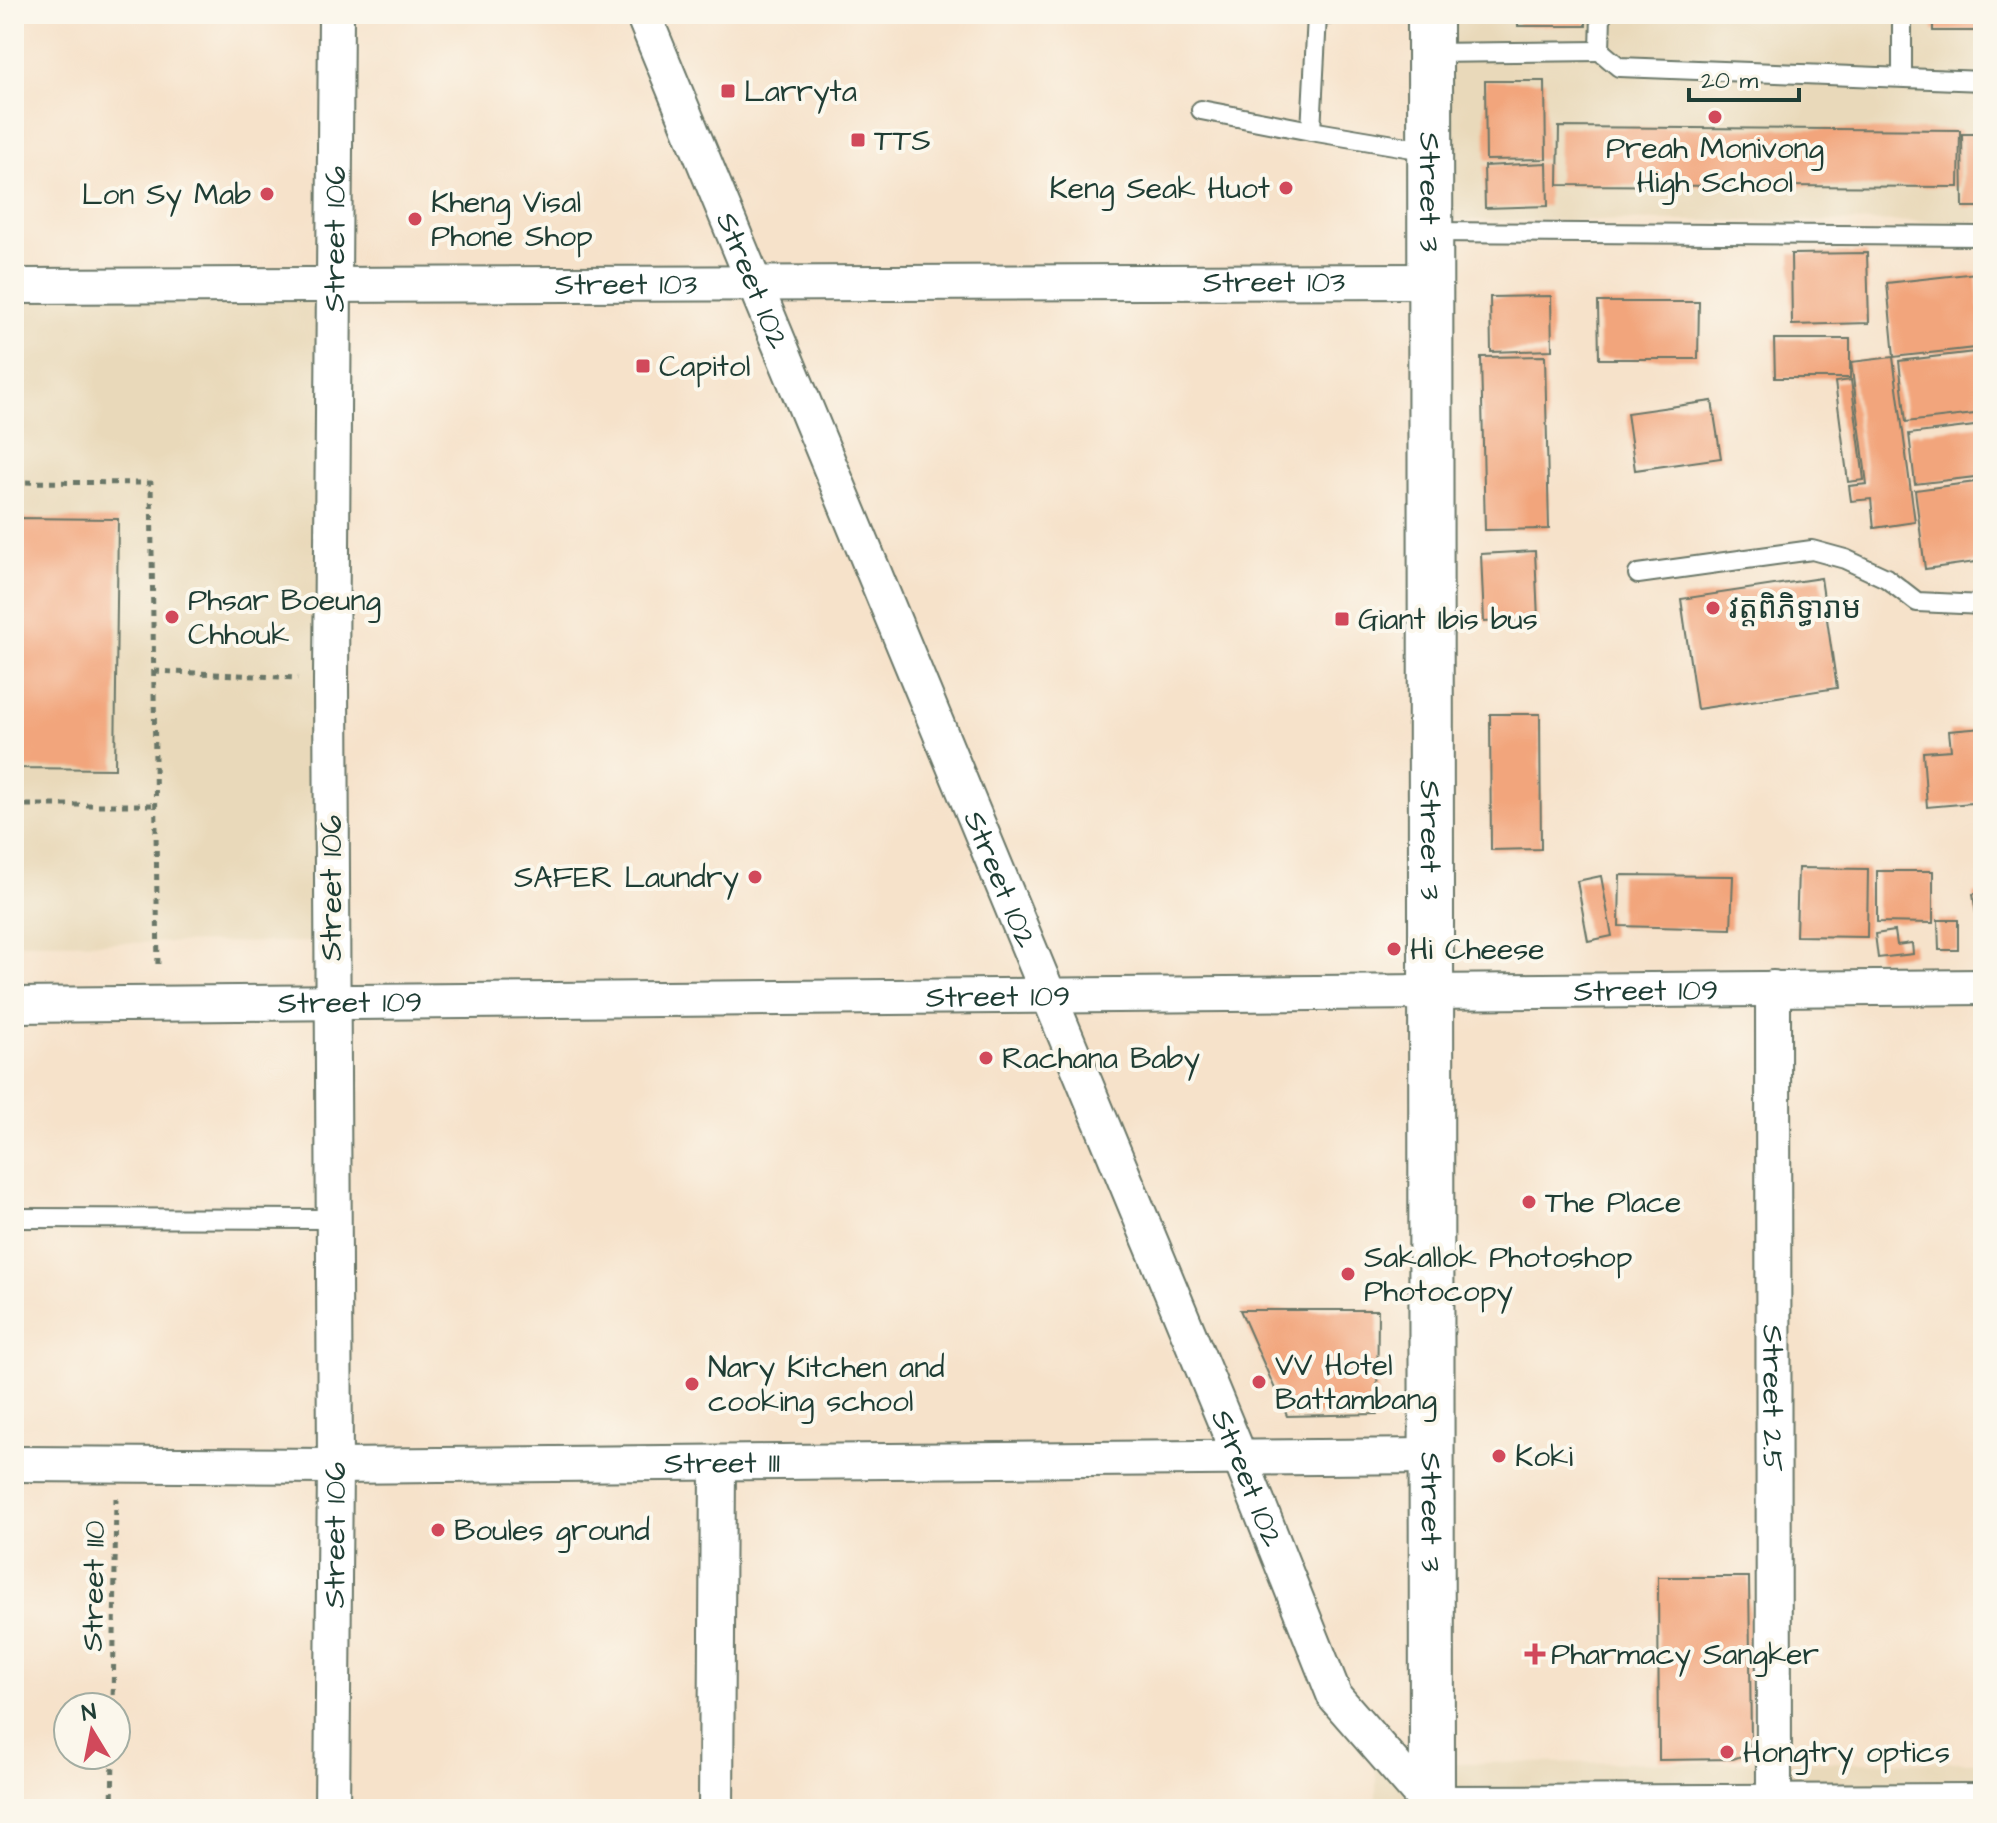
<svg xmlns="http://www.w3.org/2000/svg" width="1997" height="1823" font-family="'Architects Daughter','Noto Sans Khmer',sans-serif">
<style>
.built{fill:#e9d9ba}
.building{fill:#f2a57b}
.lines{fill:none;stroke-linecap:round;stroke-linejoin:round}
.service-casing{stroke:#6a7768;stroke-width:22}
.minor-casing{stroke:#6a7768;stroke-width:38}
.tertiary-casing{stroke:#6a7768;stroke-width:48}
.path{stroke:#6a7768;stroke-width:5;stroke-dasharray:6 6;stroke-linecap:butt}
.service{stroke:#fff;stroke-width:18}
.minor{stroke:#fff;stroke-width:34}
.tertiary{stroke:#fff;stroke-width:44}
.poi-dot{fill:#d1495b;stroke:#fbf7ec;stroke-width:3}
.labels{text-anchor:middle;stroke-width:8;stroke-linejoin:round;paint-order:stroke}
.poi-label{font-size:30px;fill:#1f3d34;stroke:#fbf7ec;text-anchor:start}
.street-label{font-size:30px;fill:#1f3d34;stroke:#fbf7ec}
</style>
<rect width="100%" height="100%" fill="#fbf7ec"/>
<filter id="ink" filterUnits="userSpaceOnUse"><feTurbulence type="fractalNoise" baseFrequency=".0125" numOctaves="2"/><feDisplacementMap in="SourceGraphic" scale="16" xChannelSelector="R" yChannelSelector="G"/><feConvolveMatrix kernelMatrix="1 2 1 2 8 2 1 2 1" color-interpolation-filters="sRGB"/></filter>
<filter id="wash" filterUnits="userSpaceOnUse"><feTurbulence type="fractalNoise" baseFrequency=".006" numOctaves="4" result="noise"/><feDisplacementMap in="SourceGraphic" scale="32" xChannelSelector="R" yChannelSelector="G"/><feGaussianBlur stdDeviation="1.8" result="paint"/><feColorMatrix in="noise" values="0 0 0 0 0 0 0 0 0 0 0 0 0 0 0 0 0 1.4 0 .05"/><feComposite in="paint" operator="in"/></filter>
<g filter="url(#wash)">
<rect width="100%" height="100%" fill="#f6e2ca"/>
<g class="built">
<path d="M1447,14h536v208l-537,-2z"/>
<path d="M14,292h316l-1,650 -315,1z"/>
<path d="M1983,1762v47h-607v-46z"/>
</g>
<g id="blocks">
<g class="building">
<rect x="1518" y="14" width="68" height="12"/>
<rect x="1933" y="14" width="50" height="17"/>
<path d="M1485,81h60l1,78 -60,1z"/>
<path d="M1559,127l401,3 -1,57 -401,-2z"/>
<path d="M1962,134h21v73h-20z"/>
<path d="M1547,163l1,43 -63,2 -1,-42z"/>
<path d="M1867,253l2,70 -77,2 -1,-71z"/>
<path d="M1976,273l7,74 -89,10 -7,-74z"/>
<path d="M1551,296l1,54 -61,2 -1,-55z"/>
<path d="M1598,302h101l-1,57h-99z"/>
<path d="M1774,339h76v39h-75z"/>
<path d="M1983,351v62l-77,9 -7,-61z"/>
<path d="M1545,356l4,173 -64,1 -4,-173z"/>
<path d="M1893,357l22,165 -41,6 -3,-29 -20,2 -2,-15 18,-2 -16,-122z"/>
<path d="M1851,380l13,100 -16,2 -13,-100z"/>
<path d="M1712,401l9,57 -86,12 -8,-57z"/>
<path d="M1983,425v51l-68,8 -6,-50z"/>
<path d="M1983,481v80l-58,8 -10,-79z"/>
<path d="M14,518l104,1 -3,250 -101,-1z"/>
<path d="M1535,551l3,68 -54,3 -3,-68z"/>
<path d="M1821,578l16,110 -140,21 -16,-110z"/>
<path d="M1490,714h50l1,135 -50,1z"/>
<path d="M1983,728v74l-56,5 -4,-55 28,-2 -2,-19z"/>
<path d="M1798,868l70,1 -1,68 -71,-1z"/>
<path d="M1877,871h56v52l-56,-1z"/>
<path d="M1620,875l113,1 -2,53 -112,-3z"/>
<path d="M1601,876l11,60 -24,5 -11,-60z"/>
<path d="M1983,892v21l-7,1 -3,-20z"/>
<path d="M1938,920h20v30h-19z"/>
<path d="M1895,931l2,14 15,-2 1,11 -35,4 -3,-24z"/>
<path d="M1240,1310h138l-1,104 -90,2z"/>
<path d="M1658,1577h91l2,164 -4,13 -14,5 -74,1z"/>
</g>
</g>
</g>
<g filter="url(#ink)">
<use href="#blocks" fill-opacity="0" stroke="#6a7768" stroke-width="2"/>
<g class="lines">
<defs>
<g id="service">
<path d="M1601,14l-1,37 19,16 364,14"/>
<path d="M1430,53l170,-2"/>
<path d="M1902,77v-63"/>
<path d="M1201,110l110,21 119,20"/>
<path d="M1311,131l6,-115 14,-2"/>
<path d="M1430,232l553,4"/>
<path d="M1638,574l174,-24 33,9 41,19 31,24 66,3"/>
<path d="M14,1218l318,1"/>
</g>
<g id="minor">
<path id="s1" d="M643,14l597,1444 95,239 97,111"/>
<path id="s2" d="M14,286l1416,-5"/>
<path id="s3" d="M1773,988l1,818"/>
<path id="s4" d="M14,1005l1969,-18"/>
<path id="s5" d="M14,1464l321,2 1096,-10"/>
<path id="s6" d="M332,1809l3,-343 -4,-786 5,-666"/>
<path d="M716,1809l2,-346"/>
</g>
<g id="tertiary">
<path id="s7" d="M1430,14l2,1795"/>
<path d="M1432,1808l551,-2"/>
</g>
</defs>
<use href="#service" class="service-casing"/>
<use href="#minor" class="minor-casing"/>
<use href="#tertiary" class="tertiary-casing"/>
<g class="path">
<path d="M14,482l137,1 7,486"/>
<path d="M154,671l144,7"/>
<path d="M14,805h142"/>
<path d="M113,1707l3,-209"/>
<path d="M112,1809l1,-54"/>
</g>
<use href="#service" class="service"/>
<use href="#minor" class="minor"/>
<use href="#tertiary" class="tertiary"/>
</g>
</g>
<g class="poi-dot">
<rect x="720" y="83" width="16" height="16" rx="4"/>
<circle cx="1715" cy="117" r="8"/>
<rect x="850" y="132" width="16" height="16" rx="4"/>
<circle cx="1286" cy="188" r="8"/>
<circle cx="267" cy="194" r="8"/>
<circle cx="415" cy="219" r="8"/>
<rect x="635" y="358" width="16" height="16" rx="4"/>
<circle cx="1713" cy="608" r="8"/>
<circle cx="172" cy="617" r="8"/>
<rect x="1334" y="611" width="16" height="16" rx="4"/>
<circle cx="755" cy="877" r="8"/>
<circle cx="1394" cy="949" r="8"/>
<circle cx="986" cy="1058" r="8"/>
<circle cx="1529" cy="1202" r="8"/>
<circle cx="1348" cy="1274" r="8"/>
<circle cx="1259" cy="1382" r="8"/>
<circle cx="692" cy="1384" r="8"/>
<circle cx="1499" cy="1456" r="8"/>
<circle cx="438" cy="1530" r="8"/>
<path d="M1531 1642h8v8h8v8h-8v8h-8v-8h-8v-8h8z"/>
<circle cx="1727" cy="1752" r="8"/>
</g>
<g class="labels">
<g class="poi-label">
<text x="744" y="101">Larryta</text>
<text x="874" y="150">TTS</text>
<text x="1715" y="158" text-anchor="middle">Preah Monivong<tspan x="1715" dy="34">High School</tspan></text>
<text x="1270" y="198" text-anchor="end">Keng Seak Huot</text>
<text x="251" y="204" text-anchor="end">Lon Sy Mab</text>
<text x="431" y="212">Kheng Visal<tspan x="431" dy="34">Phone Shop</tspan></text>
<text x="659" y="376">Capitol</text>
<text x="188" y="610">Phsar Boeung<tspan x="188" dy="34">Chhouk</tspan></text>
<text x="1729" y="618">វត្តពិភិទ្ធារាម</text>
<text x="1358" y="629">Giant Ibis bus</text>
<text x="739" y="887" text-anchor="end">SAFER Laundry</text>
<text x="1410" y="959">Hi Cheese</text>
<text x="1002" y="1068">Rachana Baby</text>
<text x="1545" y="1212">The Place</text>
<text x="1364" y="1267">Sakallok Photoshop<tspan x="1364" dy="34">Photocopy</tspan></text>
<text x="1275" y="1375">VV Hotel<tspan x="1275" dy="34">Battambang</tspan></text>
<text x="708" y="1377">Nary Kitchen and<tspan x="708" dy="34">cooking school</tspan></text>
<text x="1515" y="1466">Koki</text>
<text x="454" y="1540">Boules ground</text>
<text x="1551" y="1664">Pharmacy Sangker</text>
<text x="1743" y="1762">Hongtry optics</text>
</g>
<g class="street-label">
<text dy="10" stroke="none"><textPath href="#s7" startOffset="178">Street 3</textPath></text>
<text dy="10" stroke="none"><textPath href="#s6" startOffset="1570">Street 106</textPath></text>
<text dy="10" stroke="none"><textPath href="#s1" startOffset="288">Street 102</textPath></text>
<text dy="10" stroke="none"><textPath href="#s2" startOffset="1260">Street 103</textPath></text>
<text dy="10" stroke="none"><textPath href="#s2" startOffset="612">Street 103</textPath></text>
<text dy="10" stroke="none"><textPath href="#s7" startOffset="826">Street 3</textPath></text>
<text dy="10" stroke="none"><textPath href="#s1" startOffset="936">Street 102</textPath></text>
<text transform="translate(331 888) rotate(-90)" y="10">Street 106</text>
<text dy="10" stroke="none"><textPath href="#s4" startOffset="1632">Street 109</textPath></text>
<text dy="10" stroke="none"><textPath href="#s4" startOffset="984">Street 109</textPath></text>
<text dy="10" stroke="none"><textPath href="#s4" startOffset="336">Street 109</textPath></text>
<text dy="10" stroke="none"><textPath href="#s3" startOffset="410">Street 2.5</textPath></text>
<text dy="10" stroke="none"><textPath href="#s5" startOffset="708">Street 111</textPath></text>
<text dy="10" stroke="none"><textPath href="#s1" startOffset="1584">Street 102</textPath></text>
<text dy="10" stroke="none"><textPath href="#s7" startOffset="1498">Street 3</textPath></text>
<text dy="10" stroke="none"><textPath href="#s6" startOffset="274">Street 106</textPath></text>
<text transform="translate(93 1586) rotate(-89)" y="10">Street 110</text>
</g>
</g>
<rect width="1997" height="1823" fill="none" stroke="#fbf7ec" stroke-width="48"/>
<g transform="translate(92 1731) rotate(350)"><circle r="38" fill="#fbf7ec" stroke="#a3ada2" stroke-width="2"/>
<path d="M0-6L14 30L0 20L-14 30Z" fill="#d1495b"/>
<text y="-12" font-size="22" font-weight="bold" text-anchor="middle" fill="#1f3d34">N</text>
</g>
<path d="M1689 88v12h110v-12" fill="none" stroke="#1f3d34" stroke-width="4"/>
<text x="1701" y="88" font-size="24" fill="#1f3d34" stroke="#fbf7ec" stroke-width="6" paint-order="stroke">20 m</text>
</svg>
